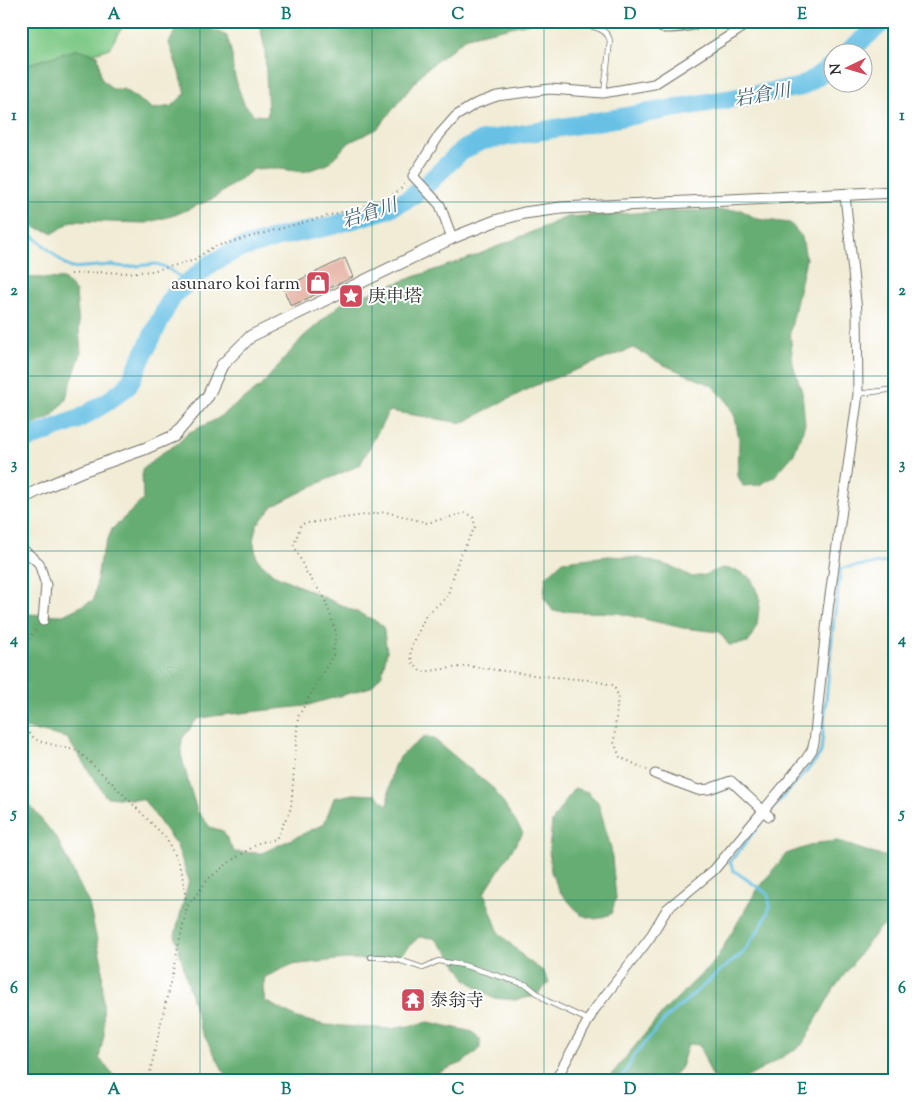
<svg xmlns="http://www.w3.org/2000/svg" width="916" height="1102" font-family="'Sorts Mill Goudy','Noto Serif JP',serif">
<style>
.green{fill:#7ec986;stroke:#547a58}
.forest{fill:#66ad73;stroke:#486c4f}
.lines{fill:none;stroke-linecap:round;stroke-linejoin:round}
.stream{stroke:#67c1e5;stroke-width:3}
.river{stroke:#67c1e5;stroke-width:19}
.building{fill:#e4ac9d}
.service-casing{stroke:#706f66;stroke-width:6}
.minor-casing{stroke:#706f66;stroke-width:11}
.tertiary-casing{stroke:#706f66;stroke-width:13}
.path{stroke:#706f66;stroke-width:2;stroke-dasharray:1 4;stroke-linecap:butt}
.service{stroke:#fff;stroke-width:4.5}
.minor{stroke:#fff;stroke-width:9}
.tertiary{stroke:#fff;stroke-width:11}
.grid{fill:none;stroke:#0f766e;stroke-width:1;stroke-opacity:0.55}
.labels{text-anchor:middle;stroke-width:4;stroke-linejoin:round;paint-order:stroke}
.poi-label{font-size:18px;fill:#2b2b2b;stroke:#fff;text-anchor:start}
.water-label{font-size:19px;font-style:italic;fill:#40606c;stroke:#fff}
.neatline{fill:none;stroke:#0f766e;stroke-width:2}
.grid-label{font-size:16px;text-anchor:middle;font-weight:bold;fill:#0f766e}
</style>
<rect width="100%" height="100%" fill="#fff"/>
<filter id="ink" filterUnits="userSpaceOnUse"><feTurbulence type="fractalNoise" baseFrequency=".02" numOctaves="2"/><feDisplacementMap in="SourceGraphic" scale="10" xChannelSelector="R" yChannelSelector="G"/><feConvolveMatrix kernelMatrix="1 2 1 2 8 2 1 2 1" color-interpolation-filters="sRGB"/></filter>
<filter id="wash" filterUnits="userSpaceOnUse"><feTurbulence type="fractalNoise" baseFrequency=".0096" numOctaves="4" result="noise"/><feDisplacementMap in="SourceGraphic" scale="20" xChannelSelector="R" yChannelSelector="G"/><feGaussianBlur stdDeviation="1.12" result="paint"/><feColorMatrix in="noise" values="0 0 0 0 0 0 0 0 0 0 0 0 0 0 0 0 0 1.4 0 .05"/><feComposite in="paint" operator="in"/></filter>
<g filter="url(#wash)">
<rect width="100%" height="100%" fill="#f1ecd5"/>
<path class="green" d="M21,21h106l-10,14 -7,13 -89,29z"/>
<g class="forest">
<path d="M259,21h279l-71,16 -43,34 -47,58 -27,13 -24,23 -23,7 -23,-3h-26l-40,29 -39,17 -29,8 -74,-2 -18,12 -18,-5 -15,-10v-152l57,-17 20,6 3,23 11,11h11l30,20 19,-3 14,-13 -17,-50 10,-19c20,1 31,4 48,12l5,19 1,15 5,17 6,17 10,11 14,1 -3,-66z"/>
<path d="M741,210l16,9 33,4 12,14 4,22 -16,73 3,32 9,28 3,32 -11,30 -20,23 -15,8 -16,1 -5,-10 1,-36 -4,-23 -9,-17 -15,-15 -49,-21 -29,-16 -99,38 -72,37 -73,-12 -29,54 -43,19 -44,22 -16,19 -4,15 4,19 16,15 99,45 11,7 4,25 -5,23 -11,13 -66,19 -92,10 -16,3 -15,20 -1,15 7,27 9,30 13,16 13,4 11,21 28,1 62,-29 10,-26 19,-4 23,1 12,11c1,-13 1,-28 6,-40 4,-10 23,-24 32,-30l8,3 60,50 29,44 -39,60 15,40 28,27 16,11 6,11 -13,14 -21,4 -23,-2 -25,-18 -19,-28 -14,-14 -15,-1 -20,19 -13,4 -40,-1 -55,6 -26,12 -2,12 2,12 32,17 28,7 67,4 37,-7 44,10 7,7v10l-18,14 -45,18h-188l-29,-53 -25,-93 14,-55 -12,-34 -33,-46 -38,-3 -39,-59 -46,-11v-113l42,1 31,-15 6,-41 12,-30 31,-29 -1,-30 20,-17 15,-9 11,-11 29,-14 44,-33 42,-49 39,-34 63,-23 70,-24 92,-39 104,-6z"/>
<path d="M21,277l43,2 12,13 5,61 -16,48 -13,15 -31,15z"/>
<path d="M609,556l30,2 34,9 19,10 13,-2 17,-7 14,2 15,8 9,21 -3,26 -9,18 -19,2 -10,-13 -36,-4 -65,-15 -65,-2 -9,-14 2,-20 17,-16z"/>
<path d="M574,788l14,4 10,10 13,46 5,50 -5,16 -15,5 -15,-4 -21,-23 -9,-20 -2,-22 3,-28z"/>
<path d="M21,794l36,45 32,65 13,59 2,72 -5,23 19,23h-97z"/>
<path d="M837,841l38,13 20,4v64l-16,6 -46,62 -31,55 -43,26 -19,10h-22l-6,-5 -13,-31 -11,-1 -7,23 -12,14h-63l58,-70 51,-50 40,-68 31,-39 32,-11z"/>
</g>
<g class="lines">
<g class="stream">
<path d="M21,227l9,6 36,32 5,3 40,-3 14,2 32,-3c11,3 21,11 30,18"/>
<path d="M618,1081l7,-8 9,-17 31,-37 55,-48 23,-18 19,-28 8,-18 -2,-13 -35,-24 -3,-8 38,-48 48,-54 5,-8 13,-134 7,-50 48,-6 6,-3"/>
</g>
<g class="river">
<path d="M848,52l36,-31"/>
<path d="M21,441l58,-22 28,-17 21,-16 37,-76 10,-17 37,-30 26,-14 45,-13 48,-10 54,-16 23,-11 16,-12 32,-31 9,-7 16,-8 319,-54 9,-5 25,-18"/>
</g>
</g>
<g id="blocks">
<path class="building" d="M345,258l8,19 -62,29 -8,-18z"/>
</g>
</g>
<g filter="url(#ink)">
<use href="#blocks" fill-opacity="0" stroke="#706f66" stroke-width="1"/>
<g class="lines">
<defs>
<g id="service">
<path d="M555,24c16,1 51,-3 55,17l-6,52"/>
<path d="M858,394l37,-5"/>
<path d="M371,957c19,-1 34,5 52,11l15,-7 25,4 64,20 20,16 41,19"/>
</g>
<g id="minor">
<path d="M655,21c2,4 2,5 5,6 9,4 45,-4 56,-6"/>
<path d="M452,238l-12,-33 -27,-29 27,-42 16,-18 19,-12 22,-8 53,-7 53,4 51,-9 83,-53 12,-10"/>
<path d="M21,548l18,15 7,22 -3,36"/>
<path d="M655,774l43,16 11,-1 22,-8 38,35"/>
<path d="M555,1081l39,-71 55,-71 18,-30 47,-39 92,-111 6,-9 2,-7 14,-133 30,-216 -1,-83 -12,-116"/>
</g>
<path id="tertiary" d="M21,499l20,-10 41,-18 62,-22 30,-13 34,-40 14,-31 29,-29 201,-98 43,-17 29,-8 37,-5 334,-16"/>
</defs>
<use href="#service" class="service-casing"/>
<use href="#minor" class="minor-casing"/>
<use href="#tertiary" class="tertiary-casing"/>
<g class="path">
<path d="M71,274l32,-2 22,1 27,-2 40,-10 21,-14 165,-45c11,-5 20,-9 28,-19"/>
<path d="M21,645l5,-3 11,-14"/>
<path d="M21,727l17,14 40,10 35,33 54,55 15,34 5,34"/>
<path d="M148,1081l39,-174 21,-28 23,-18 28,-18 17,-4 15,-31 7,-91 35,-62 3,-23 -12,-35 -18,-25 -12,-27 7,-21 85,-12 41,11 38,-10 8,3 2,11 -16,31 -12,39 -21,18 -16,36 2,11 9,10 46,-6 74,10 48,4 24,5 5,10 -4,47 6,15 27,13"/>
</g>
<use href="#service" class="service"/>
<use href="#minor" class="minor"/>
<use href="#tertiary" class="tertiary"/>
</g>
</g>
<path class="grid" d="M200,21v1060M372,21v1060M544,21v1060M716,21v1060M21,202h874M21,376h874M21,551h874M21,726h874M21,900h874"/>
<defs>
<symbol id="shop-square" viewBox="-11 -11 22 22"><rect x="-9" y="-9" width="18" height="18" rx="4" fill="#d1495b" stroke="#fff"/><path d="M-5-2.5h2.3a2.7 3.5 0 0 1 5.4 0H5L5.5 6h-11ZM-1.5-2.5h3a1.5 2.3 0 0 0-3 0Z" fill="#fff"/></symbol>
<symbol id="sight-square" viewBox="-11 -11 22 22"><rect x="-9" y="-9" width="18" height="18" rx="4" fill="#d1495b" stroke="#fff"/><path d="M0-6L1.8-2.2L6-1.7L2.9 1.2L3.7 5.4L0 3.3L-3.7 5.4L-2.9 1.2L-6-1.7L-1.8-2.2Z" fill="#fff"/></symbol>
<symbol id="temple-square" viewBox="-11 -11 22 22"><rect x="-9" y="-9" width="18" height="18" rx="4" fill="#d1495b" stroke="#fff"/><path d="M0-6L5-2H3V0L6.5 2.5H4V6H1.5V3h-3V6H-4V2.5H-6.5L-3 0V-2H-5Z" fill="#fff"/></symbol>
</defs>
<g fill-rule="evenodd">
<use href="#shop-square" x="304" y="269" width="28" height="28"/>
<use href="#sight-square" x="337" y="282" width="28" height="28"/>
<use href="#temple-square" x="399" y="986" width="28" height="28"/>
</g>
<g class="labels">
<g class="poi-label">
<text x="300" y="289" text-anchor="end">asunaro koi farm</text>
<text x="368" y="302">庚申塔</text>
<text x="430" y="1006">泰翁寺</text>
</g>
<g class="water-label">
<text transform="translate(762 94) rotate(-10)" y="7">岩倉川</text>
<text transform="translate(369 212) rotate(-18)" y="7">岩倉川</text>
</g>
</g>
<rect width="916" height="1102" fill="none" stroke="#fff" stroke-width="55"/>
<g transform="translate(848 68) rotate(265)"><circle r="24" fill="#ffffff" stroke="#aaaaaa"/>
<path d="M0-4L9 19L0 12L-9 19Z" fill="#d1495b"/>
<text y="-8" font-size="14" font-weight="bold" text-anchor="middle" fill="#2b2b2b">N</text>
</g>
<rect x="28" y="28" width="860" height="1046" class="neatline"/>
<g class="grid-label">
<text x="114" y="19">A</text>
<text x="286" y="19">B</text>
<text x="458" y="19">C</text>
<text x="630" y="19">D</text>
<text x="802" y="19">E</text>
<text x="14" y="120">1</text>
<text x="902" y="120">1</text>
<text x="14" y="295">2</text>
<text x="902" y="295">2</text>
<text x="14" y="469">3</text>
<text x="902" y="469">3</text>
<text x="14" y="644">4</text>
<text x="902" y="644">4</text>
<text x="14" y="818">5</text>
<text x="902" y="818">5</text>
<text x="14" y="993">6</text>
<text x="902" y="993">6</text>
<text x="114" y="1094">A</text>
<text x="286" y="1094">B</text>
<text x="458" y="1094">C</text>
<text x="630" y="1094">D</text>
<text x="802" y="1094">E</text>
</g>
</svg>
